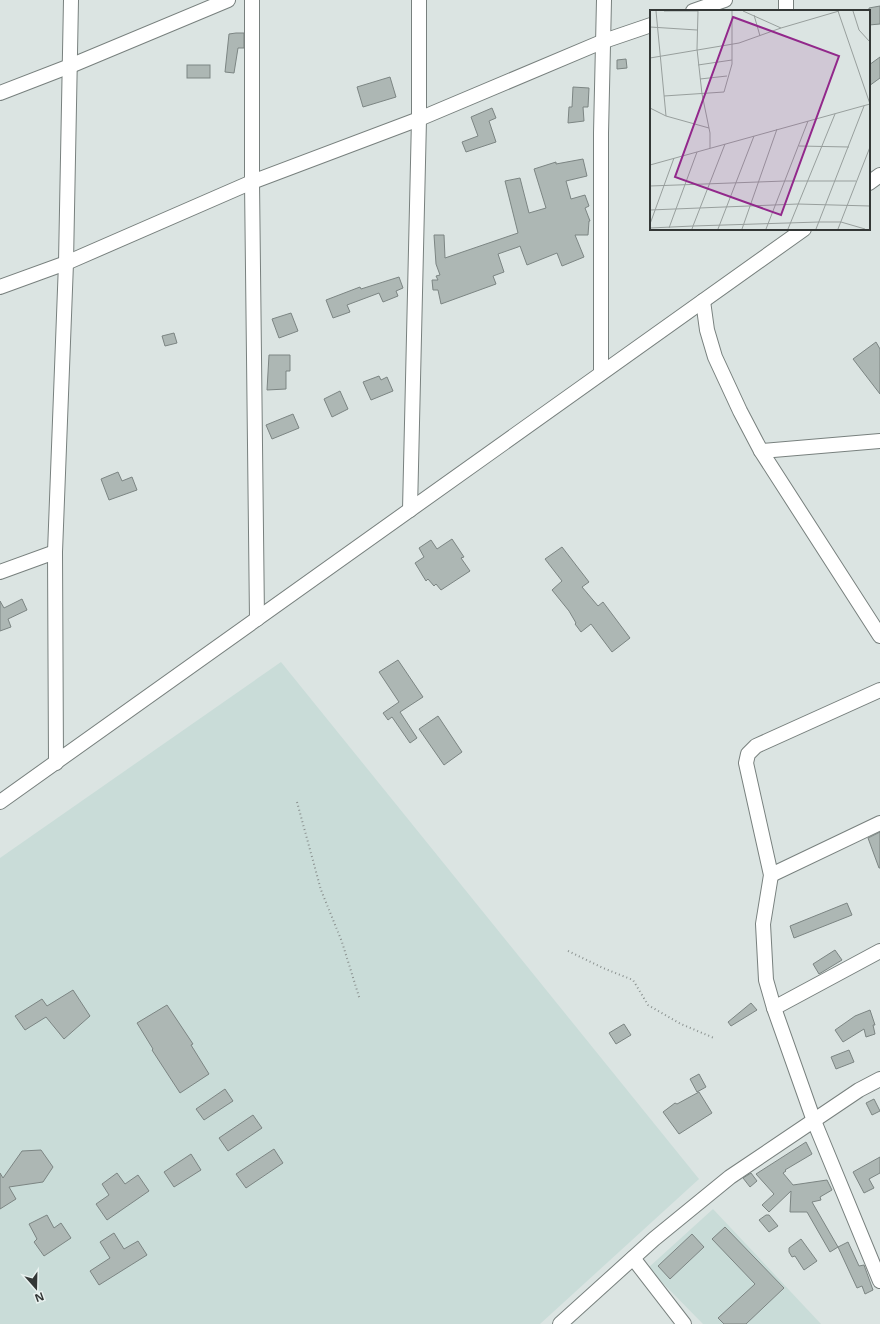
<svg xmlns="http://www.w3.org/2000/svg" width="880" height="1324" font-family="'Noto Sans',sans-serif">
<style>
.built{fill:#c9dcd8}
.building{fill:#adb7b4;stroke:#7c8583}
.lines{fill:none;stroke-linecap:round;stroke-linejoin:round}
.street-casing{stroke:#78807e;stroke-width:16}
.path{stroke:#8b9290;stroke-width:2;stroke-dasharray:1 3;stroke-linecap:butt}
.street{stroke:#fff;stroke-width:14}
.inset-road{fill:none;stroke:#989f9d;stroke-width:1}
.view{fill:#92288b;fill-opacity:0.15;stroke:#92288b;stroke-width:2}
.inset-edge{fill:none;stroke:#333736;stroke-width:2}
</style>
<rect width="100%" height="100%" fill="#dbe4e2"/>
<g class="built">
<path d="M281,662l418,517 -159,145h-540v-466z"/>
<path d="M713,1209l108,115h-118l-55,-56z"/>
</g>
<g class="building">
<path d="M880,6v18l-11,1v-17z"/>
<path d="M236,33h8v15h-6l-4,25 -9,-1 4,-38z"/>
<path d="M880,57v21l-11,8v-21z"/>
<path d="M626,59l1,9 -10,1v-9z"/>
<rect x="187" y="65" width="23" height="13"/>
<path d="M390,77l6,20 -33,10 -6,-20z"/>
<path d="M573,87l16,1 -1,19h-5l1,14 -16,2 1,-16h3z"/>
<path d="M492,108l4,10 -7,3 7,21 -30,10 -4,-10 16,-6 -7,-19z"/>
<path d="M583,159l4,17 -21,5 5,18 14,-4 4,11 -4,2 5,13h-1l-1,14h-13l9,22 -22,9 -5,-13 -30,12 -7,-19 -2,1 -20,7 6,18 -11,4 3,8 -55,20 -3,-14h-5l-1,-10h6l-2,-4 4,-1 -4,-11 -2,-29h10l1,23 73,-25 -13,-52 15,-3 9,35 17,-5 -12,-39 22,-7v2z"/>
<path d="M399,277l4,11 -7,3 2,5 -15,6 -4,-9 -32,12 3,7 -17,6 -7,-18 34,-13 1,2z"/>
<path d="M291,313l7,18 -19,7 -7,-19z"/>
<path d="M174,333l3,10 -12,3 -3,-10z"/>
<path d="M876,342l4,7v45l-27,-35z"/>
<path d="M269,355h21v16h-4v18l-19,1z"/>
<path d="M379,376l2,4 6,-3 6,14 -22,9 -8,-18z"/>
<path d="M340,391l8,18 -16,8 -8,-18z"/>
<path d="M293,414l6,14 -27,11 -6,-14z"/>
<path d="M118,472l4,9 10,-4 5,13 -28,10 -8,-21z"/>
<path d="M452,539l12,18 -3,1 9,13 -29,19 -5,-6 -2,2 -6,-7 -2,2 -11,-18 9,-6 -5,-9 12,-8 6,9z"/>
<path d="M562,547l27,35 -7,5 16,19 5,-4 27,36 -18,14 -21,-28 -10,8 -6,-8 1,-1 -7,-12 -17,-21 10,-9 -17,-22z"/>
<path d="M22,599l5,11 -19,9 3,8 -11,4v-30l4,7z"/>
<path d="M398,660l25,37 -23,15 17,26 -7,5 -18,-26 -4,3 -5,-7 16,-11 -20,-30z"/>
<path d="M438,716l24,36 -18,13 -25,-36z"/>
<path d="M880,832v36h-1l-11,-30z"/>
<path d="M847,903l5,12 -58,23 -4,-12z"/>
<path d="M835,950l7,10 -23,14 -6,-10z"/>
<path d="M73,990l17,26 -26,23 -18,-22 -21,13 -10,-14 27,-17 5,7z"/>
<path d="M751,1003l6,7 -26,16 -3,-4z"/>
<path d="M167,1005l26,39 -2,1 18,29 -29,19 -28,-43 1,-1 -16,-26z"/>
<path d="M870,1010l5,15h-2l2,9 -9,3 -2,-8 -21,13 -8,-12 20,-14z"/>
<path d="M624,1024l7,11 -15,9 -7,-11z"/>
<path d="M849,1050l5,12 -18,7 -5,-12z"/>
<path d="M699,1074l7,13 -9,5 -7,-13z"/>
<path d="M225,1089l8,12 -29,19 -8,-11z"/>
<path d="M699,1092l13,21 -33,21 -16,-22 12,-9 2,1z"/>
<path d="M874,1099l6,12 -8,4 -6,-12z"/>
<path d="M253,1115l9,13 -34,23 -9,-13z"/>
<path d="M806,1142l6,12 -27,16 1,1 -3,2 10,12 34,-5 5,10 -12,7 1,3 -9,2 26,45 -8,5 -23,-40h-17l1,-21 -22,21 -7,-7 12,-11 -18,-20z"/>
<path d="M274,1149l9,14 -37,25 -10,-14z"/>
<path d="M41,1150l12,17 -10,15 -34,5 7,12 -16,10v-36l3,5 19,-27z"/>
<path d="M191,1154l10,16 -27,17 -10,-15z"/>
<path d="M880,1157v16l-11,6 5,9 -10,5 -11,-21z"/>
<path d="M117,1173l8,11 13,-9 11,16 -42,29 -11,-16 13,-9 -7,-11z"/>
<path d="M751,1173l6,8 -7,6 -7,-9z"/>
<path d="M47,1215l7,13 7,-5 10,15 -27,18 -10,-14 3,-3 -8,-15z"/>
<path d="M766,1215h3l9,11 -9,6 -10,-12z"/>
<path d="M725,1227l59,61 -38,36h-22l-6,-6 37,-34 -43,-45z"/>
<path d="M114,1233l10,16 14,-8 9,14 -48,30 -9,-14 20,-13 -10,-16z"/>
<path d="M692,1234l12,13 -34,32 -12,-13z"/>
<path d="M801,1239l16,22 -13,9 -9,-14 -3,1 -3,-5v-4z"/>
<path d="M848,1242l11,24 5,-1 9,25 -8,4 -3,-8 -5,2 -19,-41z"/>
</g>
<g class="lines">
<defs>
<g id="street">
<path d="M252,0v182l5,437"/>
<path d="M786,0v11"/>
<path d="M693,11l32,-11"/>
<path d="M0,93l70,-27 158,-66"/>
<path d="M869,183l11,-8"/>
<path d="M0,287l66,-24 186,-81 167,-63 185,-78 47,-16"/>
<path d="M703,301l4,29 8,27 25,54 21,40 119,185"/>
<path d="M601,373v-240l3,-133"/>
<path d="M761,451l119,-10"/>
<path d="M410,510l9,-391v-119"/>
<path d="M0,572l55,-20"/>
<path d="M880,690l-124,56 -8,8 -2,9 25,112 -8,49 3,56 8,28 40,113 66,160"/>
<path d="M56,763l-1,-211 11,-289 5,-263"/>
<path d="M0,802l804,-573"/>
<path d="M771,875l109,-52"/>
<path d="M774,1008l106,-57"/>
<path d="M633,1258l51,66"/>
<path d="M560,1324l94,-85 76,-62 129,-87 21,-11"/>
</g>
</defs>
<use href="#street" class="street-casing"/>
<g class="path">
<path d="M297,802l24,88 21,52 18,58"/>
<path d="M568,951l35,17 30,12 15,25 33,19 33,14"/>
</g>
<use href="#street" class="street"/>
</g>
<g transform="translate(650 10)">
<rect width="220" height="220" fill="#dbe4e2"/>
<path class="inset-road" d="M14,1h34M48,1l-1,38 5,45 8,39v15M93,1l38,17M188,1l32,93M203,1l6,19 11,12M104,5l6,21M0,17l47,3M0,48l89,-15 42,-15 58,-17M48,55l34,-5M50,69l27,-3M14,86l60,-4 8,-28v-53M0,98l16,8 -10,-105M16,106l43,12M149,136l50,1M0,155l220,-61M0,176l135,-5h71M0,200l148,-6 72,2M0,214l24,-66M0,218l43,-2 32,-82M19,218l28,-76M42,219l1,-3 126,-4h22l24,7M68,219l36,-93M92,219l35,-100M116,219l42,-108M138,219l47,-115M166,219l48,-123M188,219l32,-82"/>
<path class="view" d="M83,7l106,39 -58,159 -106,-38z"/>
<rect width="220" height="220" class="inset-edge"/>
</g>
<g transform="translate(36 1288) rotate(160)" stroke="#e8f1ef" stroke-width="3" paint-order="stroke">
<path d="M0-3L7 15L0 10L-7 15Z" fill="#333736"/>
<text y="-6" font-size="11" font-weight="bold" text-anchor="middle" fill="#333736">N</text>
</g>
</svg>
